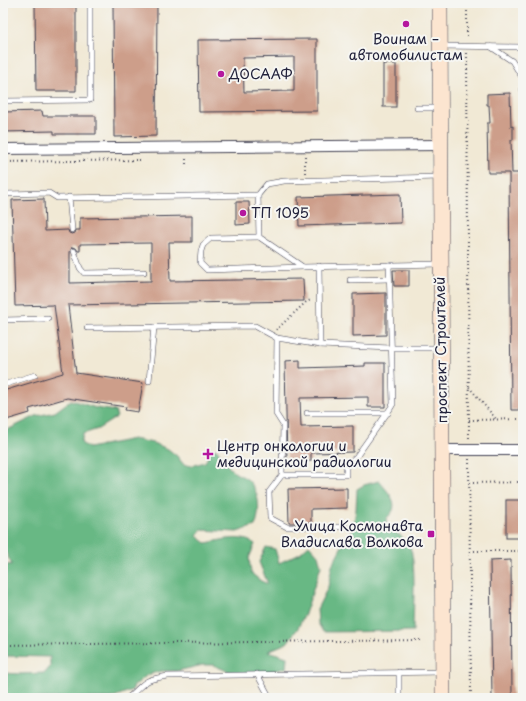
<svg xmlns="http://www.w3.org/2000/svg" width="526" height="701" font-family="'Playpen Sans',sans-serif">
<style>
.forest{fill:#67b884;stroke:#446d60}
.building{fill:#cd9e8a;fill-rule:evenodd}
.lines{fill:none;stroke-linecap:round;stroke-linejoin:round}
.service-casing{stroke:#414052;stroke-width:6}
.minor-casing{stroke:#414052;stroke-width:12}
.secondary-casing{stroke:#414052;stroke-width:16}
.path{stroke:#414052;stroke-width:2;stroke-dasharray:1 3;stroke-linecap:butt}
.service{stroke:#fff;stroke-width:5}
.minor{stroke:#fff;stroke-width:10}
.secondary{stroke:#fce5d0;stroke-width:15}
.poi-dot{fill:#b5179e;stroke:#f6f6f2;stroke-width:1.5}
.labels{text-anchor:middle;stroke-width:4;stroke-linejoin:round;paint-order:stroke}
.poi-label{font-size:14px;fill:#22223b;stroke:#f6f6f2;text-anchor:start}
.street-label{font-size:14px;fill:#22223b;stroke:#f6f6f2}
</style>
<rect width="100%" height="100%" fill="#f6f6f2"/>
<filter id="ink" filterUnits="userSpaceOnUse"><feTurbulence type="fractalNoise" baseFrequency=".025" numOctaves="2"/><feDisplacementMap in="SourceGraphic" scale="8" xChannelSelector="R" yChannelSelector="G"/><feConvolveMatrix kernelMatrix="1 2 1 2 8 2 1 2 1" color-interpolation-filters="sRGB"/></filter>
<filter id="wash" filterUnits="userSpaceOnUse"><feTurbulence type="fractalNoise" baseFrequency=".012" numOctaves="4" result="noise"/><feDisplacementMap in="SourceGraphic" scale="16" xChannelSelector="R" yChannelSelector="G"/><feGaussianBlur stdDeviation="0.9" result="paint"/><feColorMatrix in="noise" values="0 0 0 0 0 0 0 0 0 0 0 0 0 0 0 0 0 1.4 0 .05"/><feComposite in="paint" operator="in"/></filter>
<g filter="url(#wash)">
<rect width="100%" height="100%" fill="#f1e9d5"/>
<g class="forest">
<path d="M71,400l25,8 19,3 2,6 -19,12 -15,5 -2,9 8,5 44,-9 20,4 15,6 9,7 6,8 8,2 14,-4 7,-12 5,-1c5,8 9,16 17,23 4,3 9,4 13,7 13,12 14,32 8,47l-18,6 -36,-2 -4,6 9,7c16,-3 35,-9 49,1l-6,14 2,15 10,8 7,3 -9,-22 7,-15 9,2 4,14 21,-10 9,-8 9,10 3,11 -15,45 -8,17 -11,15 -19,8 19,6 -1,11 -22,5h-32l-19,-8h-10l-26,6h-16l-14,4 -13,11 -2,4 -21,8h-108v-25l18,1 24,-1 5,-6v-10l-47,-1v-92l9,1 -8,-16h-1v-117l33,-16 19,-4z"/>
<path d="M379,481c6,8 18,18 14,29 -3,7 -7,5 -7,14 7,8 18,12 23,21 8,14 4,67 4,86l-90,1 -5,-9 -1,-14 11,-22 4,-22 14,-27 6,-7 1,-4 3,-17 1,-21 7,-4z"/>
</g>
<g id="blocks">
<g class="building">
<path d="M35,3h41v88h-40z"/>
<path d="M113,3h44l-1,133 -42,1z"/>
<path d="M317,39v72l-118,1 -1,-72zM294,57v34l-50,1 -1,-34z"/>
<rect x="383" y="64" width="13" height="43"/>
<path d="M510,93l1,34 2,-1v14h-2l1,33h11v237h-12l-2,-237h-21l-1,-50h3l-1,-18h-2v-11z"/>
<path d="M42,111l1,5h53v18h-42v-3l-51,1v-20z"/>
<path d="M400,194l1,29 -102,3 -1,-29z"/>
<path d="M44,199l1,32 23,-1 1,3 3,1 3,-1 1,-3h4v-12l112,-2v26h-23l1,39 133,-2 1,22 -236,4 8,68 67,10 -5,29 -13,-2 1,-3 -59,-9 -38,11 1,4 -27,8v-30l60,-18 -9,-68 -39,1 -3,-106zM151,243v38l-81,2v-31l2,-5 4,1 2,3h2v-7z"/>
<path d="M236,202h13l1,22 -14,1z"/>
<path d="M393,270h16v16h-15z"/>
<path d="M386,293v42l-33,1v-42z"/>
<path d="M300,360v8l65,-2v-3h20v44h-17v-10l-68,1 1,29 52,-1v26l-42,1v8l-24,1 -2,-101z"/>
<path d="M347,488v20l-36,1v14h-22l-1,-34z"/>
<rect x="506" y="500" width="17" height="38"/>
<path d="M511,560l1,138h-20l-2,-137z"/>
</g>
</g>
</g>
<g filter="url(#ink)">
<use href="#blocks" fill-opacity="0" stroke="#414052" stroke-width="1"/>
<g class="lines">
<defs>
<g id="service">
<path d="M442,46l81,1"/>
<path d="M491,47l21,14 10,16 1,16"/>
<path d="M3,101l87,-1v-97"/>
<path d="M417,108h21"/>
<path d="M258,195l9,-11 17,-3 155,-4"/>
<path d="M3,196l3,-2 43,-1 8,5 201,-3 1,42 44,30 136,-3"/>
<path d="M69,197l3,33"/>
<path d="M259,237l-48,1 -8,7 -2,6 -1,12 7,7 96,-3"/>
<path d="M74,251l6,17 4,5 60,-1"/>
<path d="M319,266l1,79"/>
<path d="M350,280l39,-1"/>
<path d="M3,320l45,-1"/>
<path d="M87,328l168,-2 22,12 43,7 71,3h49"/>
<path d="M277,338l-1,76 7,11 -1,50h64v-10l10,-8 34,-48 3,-5 -4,-139"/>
<path d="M149,381l5,-54"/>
<path d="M3,385l32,-10"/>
<path d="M307,413h81"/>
<path d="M282,475l-13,17 1,26 17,9h58"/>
<path d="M257,674l13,24"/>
<path d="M128,698c18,-16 14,-18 40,-22l274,-4"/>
<path d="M399,698v-26"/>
</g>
<g id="minor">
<path d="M3,149l437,-4"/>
<path d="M442,450h81"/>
</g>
<path id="secondary" d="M440,3l3,695"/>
</defs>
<use href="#service" class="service-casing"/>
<use href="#minor" class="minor-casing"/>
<use href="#secondary" class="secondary-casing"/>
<g class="path">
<path d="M467,3v36"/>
<path d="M467,53l2,388"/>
<path d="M305,156v17"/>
<path d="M186,159v5"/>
<path d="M3,162l139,-2"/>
<path d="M276,330l30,-28 5,-2"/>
<path d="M469,387l27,32"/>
<path d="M469,420l54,-1"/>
<path d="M469,459l2,239"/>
<path d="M469,483l54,-1"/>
<path d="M470,551h53"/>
<path d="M3,645l418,-5"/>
</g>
<use href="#service" class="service"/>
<use href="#minor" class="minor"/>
<use href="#secondary" class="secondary"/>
</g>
</g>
<g class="poi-dot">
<circle cx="406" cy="24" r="4"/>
<circle cx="221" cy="74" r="4"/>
<circle cx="243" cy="213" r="4"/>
<path d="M206 448h4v4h4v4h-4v4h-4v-4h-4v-4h4z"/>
<rect x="427" y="530" width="8" height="8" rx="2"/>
</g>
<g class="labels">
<g class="poi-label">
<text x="406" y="44" text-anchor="middle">Воинам –<tspan x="406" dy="16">автомобилистам</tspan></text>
<text x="229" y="79">ДОСААФ</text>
<text x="251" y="218">ТП 1095</text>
<text x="217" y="451">Центр онкологии и<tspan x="217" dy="16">медицинской радиологии</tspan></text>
<text x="423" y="531" text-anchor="end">Улица Космонавта<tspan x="423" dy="16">Владислава Волкова</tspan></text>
</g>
<g class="street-label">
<text transform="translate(441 350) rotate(-91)" y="5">проспект Строителей</text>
</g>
</g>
<rect width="526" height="701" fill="none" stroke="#f6f6f2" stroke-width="16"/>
</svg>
